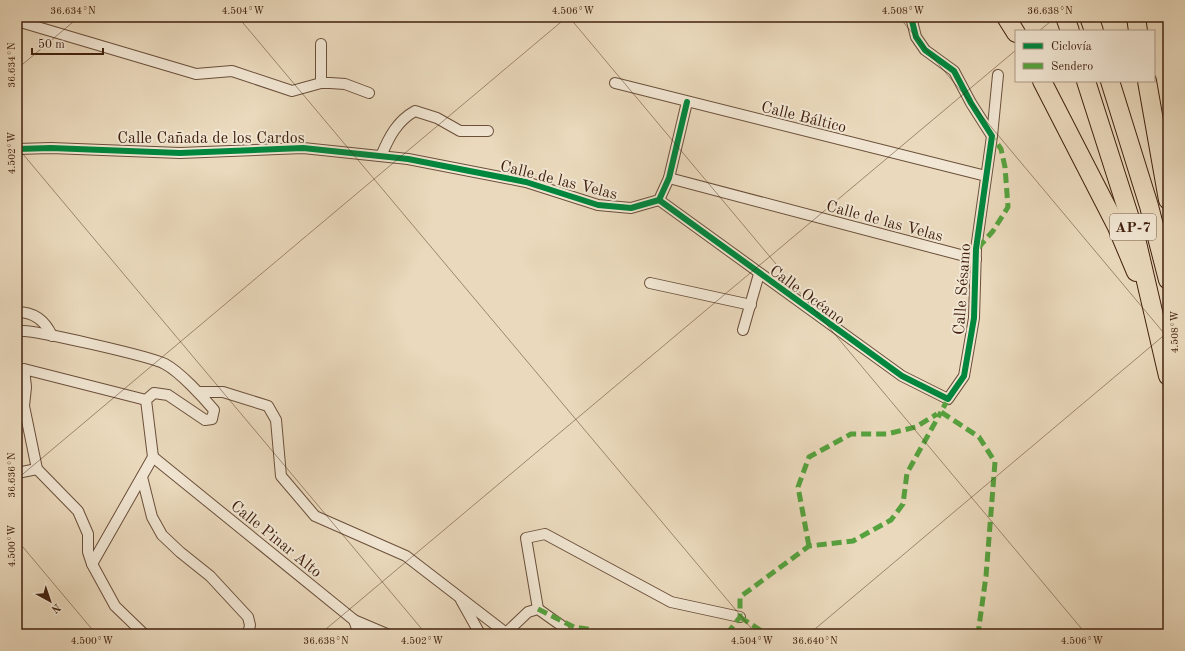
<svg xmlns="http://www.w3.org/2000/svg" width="1185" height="651" font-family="'Old Standard TT',serif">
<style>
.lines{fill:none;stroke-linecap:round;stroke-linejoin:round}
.street-casing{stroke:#6b4f3a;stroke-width:12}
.highway-casing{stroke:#41210e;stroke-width:20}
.street{stroke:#f1e6d3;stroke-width:10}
.highway{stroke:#ead9bc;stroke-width:18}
.quiet{stroke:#55a23e;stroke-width:5;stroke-dasharray:10 5;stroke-linecap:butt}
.cycleway-casing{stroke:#f1e6d3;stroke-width:8}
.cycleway{stroke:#00873e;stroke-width:6}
.ticks{fill:none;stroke:#41210e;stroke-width:1;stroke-opacity:0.45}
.labels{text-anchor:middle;stroke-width:4;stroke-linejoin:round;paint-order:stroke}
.shield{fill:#f1e6d3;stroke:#765c49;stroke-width:1}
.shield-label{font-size:15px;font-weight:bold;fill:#41210e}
.street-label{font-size:16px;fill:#41210e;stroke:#f1e6d3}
.neatline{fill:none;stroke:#41210e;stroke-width:1.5}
.ticks-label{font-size:10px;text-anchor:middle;fill:#41210e}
</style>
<rect width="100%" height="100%" fill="#ead9bc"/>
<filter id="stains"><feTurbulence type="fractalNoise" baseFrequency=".005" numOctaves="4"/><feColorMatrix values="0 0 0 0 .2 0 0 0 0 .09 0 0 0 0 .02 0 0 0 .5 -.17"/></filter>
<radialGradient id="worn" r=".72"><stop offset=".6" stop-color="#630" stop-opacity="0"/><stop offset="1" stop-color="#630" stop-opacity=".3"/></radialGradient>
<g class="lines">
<defs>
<g id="street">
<path d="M17,21l179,53 36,-3 60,20 29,-8h9l15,1 24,9"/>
<path d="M321,44v39"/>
<path d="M615,83l371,93"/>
<path d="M992,136l6,-61"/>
<path d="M17,149l34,-1 129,5 123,-5 105,11 118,23 72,23 33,3 28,-8 10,-22 18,-76"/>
<path d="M381,156c8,-19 16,-35 34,-45l22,7 23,13h28"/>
<path d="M669,178l307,81"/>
<path d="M659,200l243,176 46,23 16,-23 10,-58 2,-69 16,-113 -21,-33 -17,-32 -29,-21 -9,-13 -5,-20"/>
<path d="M650,283l101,22"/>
<path d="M17,312c17,0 28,8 35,24"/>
<path d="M743,330l16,-56"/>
<path d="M17,331c12,-3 135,26 148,33 15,8 38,33 49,46l-2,9 -7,1 -37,-25 -14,-2 -8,7 7,57 -61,107"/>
<path d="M199,392h24l45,14 8,14 5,56 34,40 91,40 100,77 22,-21 10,-3 24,17 4,8"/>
<path d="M153,457l201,163 33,14"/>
<path d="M17,473l20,-4"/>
<path d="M142,477l10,40 10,18 18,17 30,24 38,41 2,8 -2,9"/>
<path d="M461,600l19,34"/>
<path d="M538,609l-12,-71 19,-4 126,68 69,15"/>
<path d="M354,620l5,14"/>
<path d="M144,634l-29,-28 -23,-42 -4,-12v-18l-10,-23 -41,-42 -13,-63 2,-19 -2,-18 122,31"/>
</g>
<g id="highway">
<path d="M1006,17l10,16"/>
<path d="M1065,17l5,14"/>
<path d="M1089,17l5,14"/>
<path d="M1136,17l2,14"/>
<path d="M1042,81l75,146 19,45"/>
<path d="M1086,81l49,153 33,142"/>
<path d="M1110,81l39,125 19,74"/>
<path d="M1147,81l21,119"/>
</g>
</defs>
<use href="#street" class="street-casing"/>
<use href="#highway" class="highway-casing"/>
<use href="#street" class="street"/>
<use href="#highway" class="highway"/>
<g class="quiet">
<path d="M978,248l15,-17 15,-24 -3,-40 -4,-18 -9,-13"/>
<path d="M948,399l-7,13 38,25 16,25 -9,114 -8,58"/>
<path d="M809,546l-11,-59 11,-30 42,-23h36l29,-7 21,-13"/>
<path d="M538,609l36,18 19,3 6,4"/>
<path d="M740,617l26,17"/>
<path d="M727,634l13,-17v-20l69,-51 44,-5 38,-21 12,-16 4,-31 34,-61"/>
</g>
<defs>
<g id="cycleway">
<path d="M17,149l34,-1 129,5 123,-5 105,11 118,23 72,23 33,3 28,-8 10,-22 18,-76"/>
<path d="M659,200l243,176 46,23 16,-23 10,-58 2,-69 16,-113 -21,-33 -17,-32 -29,-21 -9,-13 -5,-20"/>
</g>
</defs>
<use href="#cycleway" class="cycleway-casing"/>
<use href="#cycleway" class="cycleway"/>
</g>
<path class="ticks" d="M238,17l518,617M569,17l517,617M899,17l269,321M1039,31l17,-14M17,69l62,-52M17,147l409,487M17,479l550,-462M17,540l79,94M320,634l696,-584M809,634l359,-302"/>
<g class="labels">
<rect class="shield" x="1110" y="214" width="46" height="26" rx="3"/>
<g class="shield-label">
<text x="1133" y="232">AP-7</text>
</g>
<g class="street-label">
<text transform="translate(804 116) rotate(14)" y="6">Calle Báltico</text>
<text x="211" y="143">Calle Cañada de los Cardos</text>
<text transform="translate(559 179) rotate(14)" y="6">Calle de las Velas</text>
<text transform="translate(885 220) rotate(15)" y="6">Calle de las Velas</text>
<text transform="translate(961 289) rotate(-86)" y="6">Calle Sésamo</text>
<text transform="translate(808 294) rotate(36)" y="6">Calle Océano</text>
<text transform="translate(277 538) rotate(39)" y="6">Calle Pinar Alto</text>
</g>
</g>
<rect width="1185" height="651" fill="none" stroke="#ead9bc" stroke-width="44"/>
<rect x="1015" y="30" width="140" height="52" fill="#f1e6d3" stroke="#ab9784"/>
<rect x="1023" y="43" width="20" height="6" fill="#00873e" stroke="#ab9784"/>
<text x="1051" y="50" font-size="12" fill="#41210e">Ciclovía</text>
<rect x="1023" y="63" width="20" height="6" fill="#55a23e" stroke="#ab9784"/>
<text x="1051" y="70" font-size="12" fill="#41210e">Sendero</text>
<g transform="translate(50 601) rotate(140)" stroke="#f1e6d3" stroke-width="3" paint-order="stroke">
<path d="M0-3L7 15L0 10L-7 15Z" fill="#41210e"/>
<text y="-6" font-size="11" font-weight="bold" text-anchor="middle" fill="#41210e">N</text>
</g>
<path d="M32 48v6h71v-6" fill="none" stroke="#41210e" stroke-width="2"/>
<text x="38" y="48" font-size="12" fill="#41210e" stroke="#f1e6d3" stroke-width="3" paint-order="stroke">50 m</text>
<rect x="22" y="22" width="1141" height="607" class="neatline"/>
<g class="ticks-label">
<text x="73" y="14">36.634°N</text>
<text x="243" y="14">4.504°W</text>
<text x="573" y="14">4.506°W</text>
<text x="903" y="14">4.508°W</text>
<text x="1050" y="14">36.638°N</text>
<text transform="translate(11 65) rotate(-90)" y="4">36.634°N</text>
<text transform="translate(11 153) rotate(-90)" y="4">4.502°W</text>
<text transform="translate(1174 332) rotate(-90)" y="4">4.508°W</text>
<text transform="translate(11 475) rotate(-90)" y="4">36.636°N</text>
<text transform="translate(11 546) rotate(-90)" y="4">4.500°W</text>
<text x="92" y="644">4.500°W</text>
<text x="326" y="644">36.638°N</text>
<text x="422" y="644">4.502°W</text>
<text x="752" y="644">4.504°W</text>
<text x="815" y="644">36.640°N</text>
<text x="1082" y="644">4.506°W</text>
</g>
<rect width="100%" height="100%" filter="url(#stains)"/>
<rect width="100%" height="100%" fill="url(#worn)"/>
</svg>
